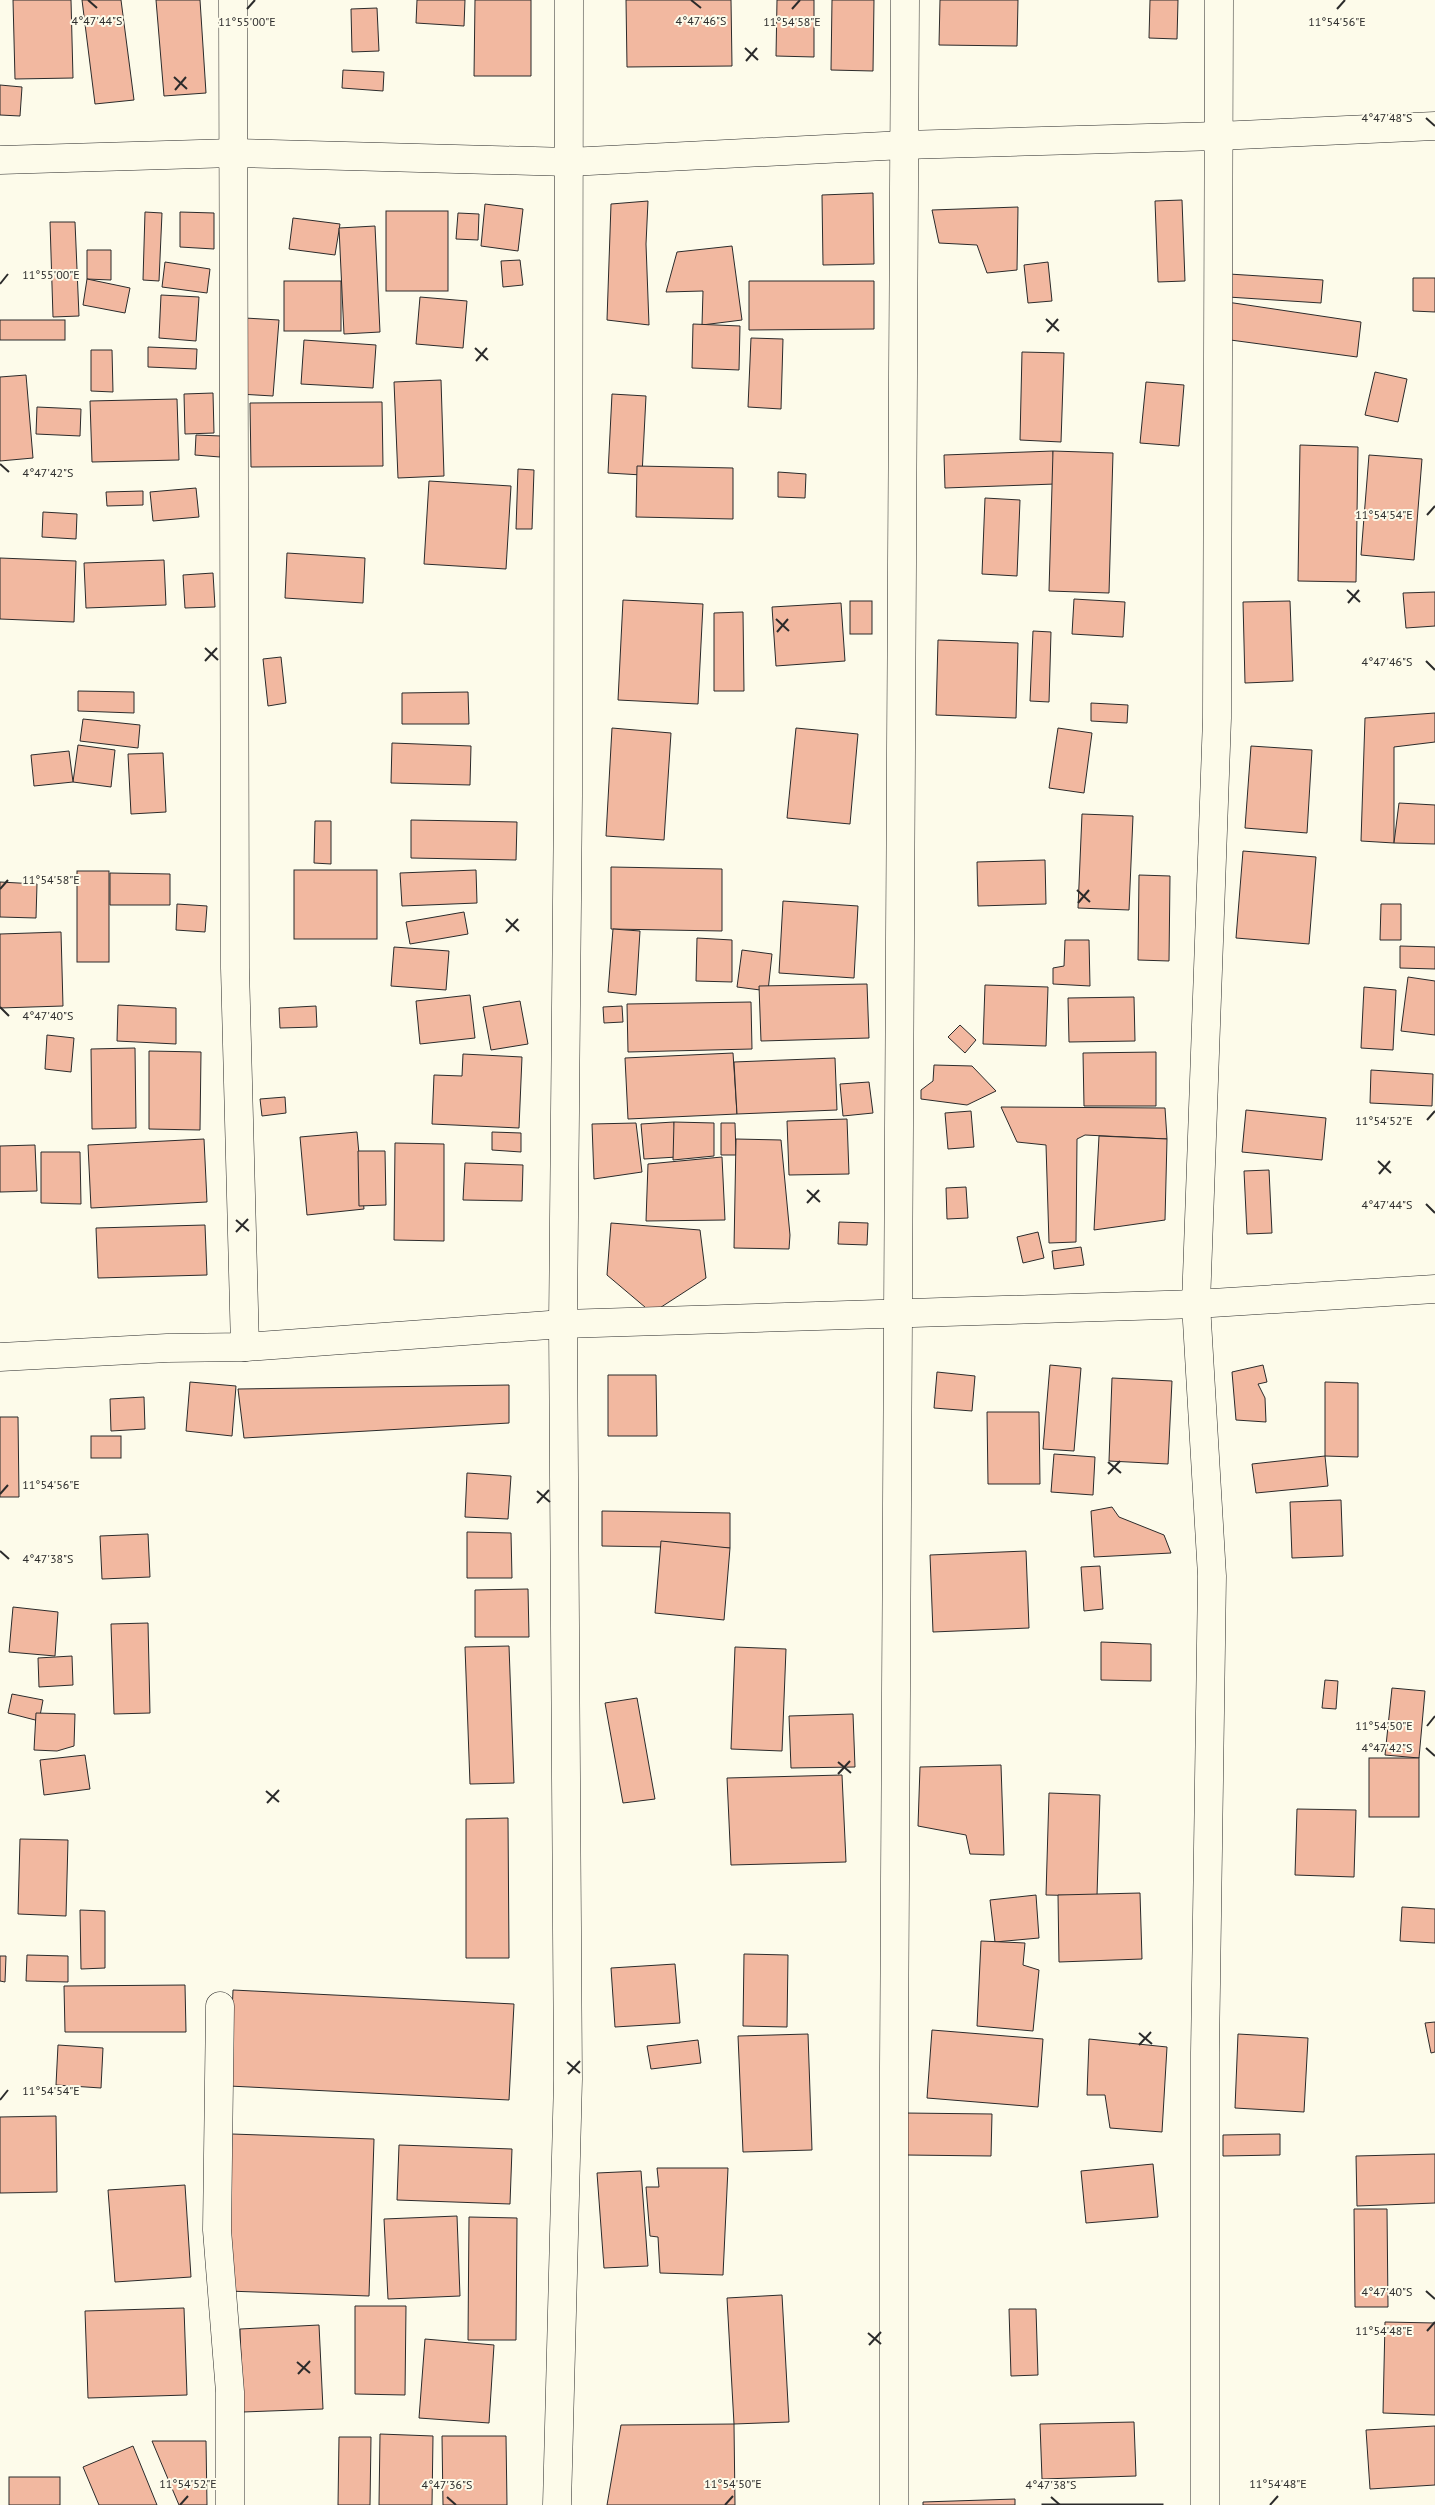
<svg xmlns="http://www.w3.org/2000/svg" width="1435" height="2505" font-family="'PT Sans',sans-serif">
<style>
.building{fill:#f2b8a0;stroke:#2b2b2b}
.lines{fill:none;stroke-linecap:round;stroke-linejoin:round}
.minor-casing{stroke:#2b2b2b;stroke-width:29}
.minor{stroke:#fdfbea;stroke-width:28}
.ticks{fill:none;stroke:#2b2b2b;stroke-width:2}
.ticks-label{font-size:12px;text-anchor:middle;fill:#2b2b2b;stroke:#fdfbea;stroke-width:4;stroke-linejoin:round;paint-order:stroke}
</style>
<rect width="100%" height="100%" fill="#fdfbea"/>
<g class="building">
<path d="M13,0h58l2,78 -58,1z"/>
<path d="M82,0h39l13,100 -39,4z"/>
<path d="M156,0h44l6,93 -42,3z"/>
<path d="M417,0h48l-1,26 -48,-3z"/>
<path d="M475,0h56v76h-57z"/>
<path d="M626,0h105l1,66 -105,1z"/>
<path d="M777,0h37v57l-38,-1z"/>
<path d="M832,0h42l-1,71 -42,-1z"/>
<path d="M940,0h78l-1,46 -78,-1z"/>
<path d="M1150,0h28l-1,39 -28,-1z"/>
<path d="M377,8l2,43 -27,1 -1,-43z"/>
<path d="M343,70l41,2 -1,19 -41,-3z"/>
<path d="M0,85l22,2 -2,29 -20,-1z"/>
<path d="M873,193l1,71 -51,1 -1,-70z"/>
<path d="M1182,200l3,81 -27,1 -3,-81z"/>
<path d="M648,201l-2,43 3,81 -42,-5 4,-116z"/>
<path d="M485,204l38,5 -5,42 -37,-5z"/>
<path d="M1018,207l-1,63 -30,3 -10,-28 -38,-2 -7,-33z"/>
<rect x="386" y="211" width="62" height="80"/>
<path d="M145,212l17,1 -3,68 -16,-1z"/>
<path d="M180,212l34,1v36l-34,-2z"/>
<path d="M458,213l21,1 -1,26 -22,-1z"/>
<path d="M293,218l47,6 -5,31 -46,-6z"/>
<path d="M50,222h25l4,94 -26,1z"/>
<path d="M375,226l5,106 -36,2 -5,-106z"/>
<path d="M732,246l10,74 -40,5 1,-34 -37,1 11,-40z"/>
<path d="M87,250h24v30l-24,-1z"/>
<path d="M520,260l3,25 -20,2 -2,-26z"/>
<path d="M165,262l45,7 -3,24 -45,-6z"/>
<path d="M1048,262l4,39 -24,2 -4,-38z"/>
<path d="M1229,274l94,6 -2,23 -93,-6z"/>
<path d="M1413,278h22v34l-22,-1z"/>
<path d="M87,279l43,9 -5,25 -42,-8z"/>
<rect x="284" y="281" width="57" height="50"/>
<path d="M749,281h125v48l-125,1z"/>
<path d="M161,295l38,2 -3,44 -37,-3z"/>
<path d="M420,297l47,4 -4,47 -47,-4z"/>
<path d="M1227,302l134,20 -4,35 -134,-18z"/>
<path d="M245,318l34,2 -6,76 -34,-2z"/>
<rect x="0" y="320" width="65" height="20"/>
<path d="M693,324l47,2 -1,44 -47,-2z"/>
<path d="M751,338l32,1 -2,70 -33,-2z"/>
<path d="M304,340l72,5 -3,43 -72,-4z"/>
<path d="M148,347l49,2 -1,20 -48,-2z"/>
<path d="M91,350h21l1,42 -22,-1z"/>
<path d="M1022,352l42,1 -3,89 -41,-2z"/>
<path d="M1375,372l32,7 -9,43 -33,-7z"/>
<path d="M26,375l7,83 -33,3v-84z"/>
<path d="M441,380l3,96 -46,2 -4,-96z"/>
<path d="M1146,382l38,3 -5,61 -39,-3z"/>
<path d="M213,393l1,40 -29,1 -1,-40z"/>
<path d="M612,394l34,2 -4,79 -34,-2z"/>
<path d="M177,399l2,61 -87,2 -2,-61z"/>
<path d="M382,402l1,64 -132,1 -1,-64z"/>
<path d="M37,407l44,2 -1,27 -44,-2z"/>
<path d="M196,435l25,1 -1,21 -25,-2z"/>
<path d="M1300,445l58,2 -2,135 -58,-1z"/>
<path d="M1053,451l2,33 -110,4 -1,-33z"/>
<path d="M1053,451l60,2 -4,140 -60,-2z"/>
<path d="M1369,455l53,4 -8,101 -53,-5z"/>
<path d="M637,466l96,2v51l-97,-2z"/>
<path d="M518,469l16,1 -2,59h-16z"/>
<path d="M778,472l28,2 -1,24 -27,-1z"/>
<path d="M429,481l82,5 -5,83 -82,-5z"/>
<path d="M196,488l3,29 -46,4 -3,-29z"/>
<path d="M143,491v14l-36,1 -1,-14z"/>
<path d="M985,498l35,2 -3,76 -35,-2z"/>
<path d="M43,512l34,2 -1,25 -34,-2z"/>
<path d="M287,553l78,5 -2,45 -78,-5z"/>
<path d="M0,558l76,3 -2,61 -74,-3z"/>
<path d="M164,560l2,45 -80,3 -2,-45z"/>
<path d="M213,573l2,34 -30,1 -2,-33z"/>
<path d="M1435,592v34l-29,2 -3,-35z"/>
<path d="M1074,599l51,3 -2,35 -51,-3z"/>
<path d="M623,600l80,4 -5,100 -80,-4z"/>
<rect x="850" y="601" width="22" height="33"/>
<path d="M1290,601l3,80 -48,2 -2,-81z"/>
<path d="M841,603l4,58 -69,5 -4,-59z"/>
<path d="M743,612l1,79h-30v-78z"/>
<path d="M1033,631l18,1 -2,70 -19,-1z"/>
<path d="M938,640l80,3 -2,75 -80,-3z"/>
<path d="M281,657l5,46 -18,3 -5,-47z"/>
<path d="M78,691l56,1v21l-56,-2z"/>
<path d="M468,692l1,32h-67v-31z"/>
<path d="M1091,703l37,2 -1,18 -36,-2z"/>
<path d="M1435,713v29l-41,5v96l-33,-2 4,-123z"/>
<path d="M83,719l57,6 -2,23 -58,-7z"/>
<path d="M612,728l59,5 -7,107 -58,-4z"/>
<path d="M796,728l62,6 -8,90 -63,-6z"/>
<path d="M1058,728l34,5 -8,60 -35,-5z"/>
<path d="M392,743l79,3 -1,39 -79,-2z"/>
<path d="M78,745l37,5 -4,37 -38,-5z"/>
<path d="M1251,746l61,4 -5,83 -62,-5z"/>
<path d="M69,751l4,31 -39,4 -3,-31z"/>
<path d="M163,753l3,59 -35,2 -3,-60z"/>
<path d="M1399,803l36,2v39l-41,-1z"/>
<path d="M1082,814l51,2 -4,94 -51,-2z"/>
<path d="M411,820l106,2 -1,38 -105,-2z"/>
<path d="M315,821h16v43l-17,-1z"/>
<path d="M1243,851l73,6 -7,87 -73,-6z"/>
<path d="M1045,860l1,44 -68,2 -1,-44z"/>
<path d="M611,867l111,2v62l-111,-2z"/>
<rect x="294" y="870" width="83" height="69"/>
<path d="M476,870l1,33 -75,3 -2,-33z"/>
<rect x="77" y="871" width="32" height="91"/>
<path d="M110,873l60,1v31h-60z"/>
<path d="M1139,875l31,1 -1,85 -31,-1z"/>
<path d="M0,882l37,2 -1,34 -36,-1z"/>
<path d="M783,901l75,5 -4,72 -75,-5z"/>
<path d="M177,904l30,2 -2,26 -29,-2z"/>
<path d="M1381,904h20v36h-21z"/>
<path d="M464,912l4,22 -58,10 -4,-22z"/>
<path d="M613,929l27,2 -4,64 -28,-3z"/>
<path d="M61,932l2,74 -63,2v-74z"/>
<path d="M697,938l35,2v42l-36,-1z"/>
<path d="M1065,940h24l1,46 -37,-2v-16l11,-2z"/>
<path d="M1400,946l35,1v22l-35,-1z"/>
<path d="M394,947l55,4 -3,39 -55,-4z"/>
<path d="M742,950l30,4 -4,37 -31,-4z"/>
<path d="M1408,977l27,4v54l-34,-4z"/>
<path d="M867,984l2,54 -108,3 -2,-55z"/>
<path d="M985,985l63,2 -2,59 -63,-2z"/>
<path d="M1364,987l32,3 -3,60 -32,-2z"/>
<path d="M470,995l5,43 -55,6 -4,-43z"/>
<path d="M1134,997l1,44 -66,1 -1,-44z"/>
<path d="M520,1001l8,43 -37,6 -8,-43z"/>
<path d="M751,1002l1,47 -124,3 -1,-48z"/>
<path d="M118,1005l58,3v36l-59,-3z"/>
<path d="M316,1006l1,21 -37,1 -1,-20z"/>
<path d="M622,1006l1,16 -19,1 -1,-16z"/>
<path d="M960,1025l16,15 -11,13 -17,-16z"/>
<path d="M47,1035l27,3 -3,34 -26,-3z"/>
<path d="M135,1048l1,80 -44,1 -1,-80z"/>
<path d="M149,1051l52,1 -1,78 -51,-1z"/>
<path d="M1156,1052v54h-72l-1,-53z"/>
<path d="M733,1053l4,61 -109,5 -3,-61z"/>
<path d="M463,1054l59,3 -3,71 -87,-4 2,-49 28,1z"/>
<path d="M835,1058l2,52 -100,4 -3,-52z"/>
<path d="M934,1065l38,1 24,25 -29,14 -46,-6v-9l12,-9z"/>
<path d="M1371,1070l62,4 -1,32 -62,-3z"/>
<path d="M869,1082l4,31 -30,3 -3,-32z"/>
<path d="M285,1097l1,16 -24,3 -2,-17z"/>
<path d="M1001,1107l164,1 2,31 -82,-4 -8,4 -1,103 -27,1 -3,-98 -29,-3z"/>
<path d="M1246,1110l80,8 -4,42 -80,-8z"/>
<path d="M971,1111l3,36 -26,2 -3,-36z"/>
<path d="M847,1119l2,55 -60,1 -2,-54z"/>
<path d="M674,1122l3,35 -33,2 -3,-35z"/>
<path d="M674,1122l40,1v33l-41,4z"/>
<path d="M636,1123l6,49 -48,7 -2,-55z"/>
<path d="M721,1123h14l1,32h-15z"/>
<path d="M357,1132l7,77 -57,6 -7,-78z"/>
<path d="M492,1132l29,1v19l-29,-2z"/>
<path d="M1099,1136l68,3 -2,81 -71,10z"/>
<path d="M204,1139l3,63 -116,6 -3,-63z"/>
<path d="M736,1139l45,1 9,95 -1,14 -55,-1z"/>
<path d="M395,1143l49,1v97l-50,-1z"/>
<path d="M35,1145l2,46 -37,1v-46z"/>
<path d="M358,1151h27l1,54 -27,1z"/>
<path d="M41,1152h39l1,52 -40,-1z"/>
<path d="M722,1157l3,63 -79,1 2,-57z"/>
<path d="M465,1163l58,2 -1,36 -59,-1z"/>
<path d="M1269,1170l3,63 -25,1 -3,-63z"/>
<path d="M966,1187l2,31 -21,1 -1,-31z"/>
<path d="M839,1222l29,1 -1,22 -29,-1z"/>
<path d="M611,1223l89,7 6,48 -54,35 -45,-38z"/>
<path d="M205,1225l2,50 -109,3 -2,-50z"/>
<path d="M1038,1232l6,26 -21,5 -6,-26z"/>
<path d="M1081,1247l3,18 -30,4 -2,-18z"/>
<path d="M1050,1365l31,3 -7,83 -31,-2z"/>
<path d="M1263,1365l4,17 -9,2 7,14 1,24 -30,-2 -4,-48z"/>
<path d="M937,1372l38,4 -3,35 -38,-3z"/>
<path d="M608,1375h48l1,61h-49z"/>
<path d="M1112,1378l60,3 -4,83 -59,-3z"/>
<path d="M190,1382l46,4 -4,50 -46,-5z"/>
<path d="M1325,1382l33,1v74l-33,-1z"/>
<path d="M509,1385v38l-265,15 -6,-49z"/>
<path d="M144,1397l1,32 -34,2 -1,-32z"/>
<path d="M987,1412h52l1,72h-52z"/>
<path d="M0,1417h18l1,80h-19z"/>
<rect x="91" y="1436" width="30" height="22"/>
<path d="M1054,1454l41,3 -2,38 -42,-3z"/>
<path d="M1325,1456l3,30 -72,7 -4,-29z"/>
<path d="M467,1473l44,3 -3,43 -43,-2z"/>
<path d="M1341,1500l2,56 -51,2 -2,-56z"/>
<path d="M1112,1507l7,10 45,18 7,18 -77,4 -3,-46z"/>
<path d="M602,1511l128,2v35l-128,-2z"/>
<path d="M467,1532l44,1 1,45h-45z"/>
<path d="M148,1534l2,43 -48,2 -2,-43z"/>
<path d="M661,1541l69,7 -6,72 -69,-7z"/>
<path d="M1026,1551l3,77 -96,4 -3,-77z"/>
<path d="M1100,1566l3,43 -19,2 -3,-44z"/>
<path d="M528,1589l1,48h-54v-47z"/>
<path d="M13,1607l45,5 -3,44 -46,-4z"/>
<path d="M148,1623l2,90 -36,1 -3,-90z"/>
<path d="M1101,1642l50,2v37l-50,-1z"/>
<path d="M509,1646l5,137 -44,1 -5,-137z"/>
<path d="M735,1647l51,2 -4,102 -51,-2z"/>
<path d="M72,1656l1,29 -34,2 -1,-29z"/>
<path d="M1325,1680l13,1 -2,28 -14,-1z"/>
<path d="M1392,1688l33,3 -6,67 -34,-3z"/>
<path d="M12,1694l31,6 -4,21 -31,-8z"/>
<path d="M637,1698l18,101 -32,4 -18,-100z"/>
<path d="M36,1713l39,1 -1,32 -17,5 -23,-1z"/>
<path d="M853,1714l2,53 -64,1 -2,-52z"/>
<path d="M85,1755l5,34 -46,6 -4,-35z"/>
<rect x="1369" y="1758" width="50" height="59"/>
<path d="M1001,1765l3,90 -34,-1 -4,-19 -48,-9 2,-59z"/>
<path d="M842,1775l4,87 -115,3 -4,-87z"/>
<path d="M1049,1793l51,2 -3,101 -51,-1z"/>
<path d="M1297,1809l59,1 -2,67 -59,-2z"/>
<path d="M508,1818l1,140h-43v-139z"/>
<path d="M20,1839l48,1 -2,76 -48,-2z"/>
<path d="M1140,1893l2,66 -83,3 -1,-67z"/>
<path d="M1036,1895l3,43 -44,4 -5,-42z"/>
<path d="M1402,1907l33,2v34l-35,-2z"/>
<path d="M80,1910l25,1v57l-24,1z"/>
<path d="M981,1941l44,2 -2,22 16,5 -6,61 -56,-5z"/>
<path d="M744,1954l44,1 -1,72 -44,-1z"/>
<path d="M27,1955l41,1v26l-42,-1z"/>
<path d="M0,1956h6l-1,26 -5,-1z"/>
<path d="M675,1964l5,59 -65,4 -4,-59z"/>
<path d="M185,1985l1,47h-121l-1,-46z"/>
<path d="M233,1990l281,14 -5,96 -280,-14z"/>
<path d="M1435,2022v30l-4,1 -6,-30z"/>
<path d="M932,2030l111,9 -5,68 -111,-9z"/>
<path d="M808,2034l4,116 -69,2 -5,-116z"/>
<path d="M1238,2034l70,4 -4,74 -69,-4z"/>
<path d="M1089,2039l78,8 -5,85 -52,-4 -5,-33h-18z"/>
<path d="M698,2040l3,23 -50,6 -4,-23z"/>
<path d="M58,2045l45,3 -2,40 -45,-3z"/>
<path d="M905,2113l87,1 -1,42 -85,-1z"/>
<path d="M56,2116l1,76 -57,1v-76z"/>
<path d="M232,2134l142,5 -5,157 -142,-5z"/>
<path d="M1280,2134v21l-57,1v-21z"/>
<path d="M399,2145l113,4 -2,55 -113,-4z"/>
<path d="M1435,2154v49l-78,3 -1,-50z"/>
<path d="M1153,2164l5,53 -72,6 -5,-52z"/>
<path d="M657,2168h71l-5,107 -63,-2 -2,-36 -8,-1 -4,-49h13z"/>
<path d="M641,2171l7,95 -44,2 -7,-95z"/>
<path d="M185,2185l6,92 -76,5 -7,-92z"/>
<path d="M1354,2209h33l1,98h-33z"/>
<path d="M457,2216l3,80 -72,3 -4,-80z"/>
<path d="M469,2217l48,1 -1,122h-48z"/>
<path d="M782,2295l7,127 -55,2 -7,-126z"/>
<path d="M355,2306h51l-1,89 -50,-1z"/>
<path d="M184,2308l3,87 -99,3 -3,-87z"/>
<path d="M1009,2309h27l2,66 -27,1z"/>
<path d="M1385,2322l50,1v92l-52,-2z"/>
<path d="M319,2325l4,84 -80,3 -3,-83z"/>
<path d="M425,2339l69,6 -5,78 -70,-5z"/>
<path d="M1134,2422l2,54 -94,3 -2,-55z"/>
<path d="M734,2424l1,81h-128l14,-80z"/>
<path d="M1435,2426v59l-65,4 -4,-59z"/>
<path d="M380,2434l53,2 -1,69h-53z"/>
<path d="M442,2436h64l1,69h-64z"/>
<path d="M339,2437h32l-1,68h-32z"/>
<path d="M152,2441h54l1,64h-28z"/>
<path d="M133,2446l24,59h-58l-16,-38z"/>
<rect x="9" y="2477" width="51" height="28"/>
<path d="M1015,2499v6h-92v-3z"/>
<rect x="1042" y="2504" width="121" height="1"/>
</g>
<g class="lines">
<defs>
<g id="minor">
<path d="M233,0l2,968 10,379"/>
<path d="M0,160l233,-7 336,9 335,-17 314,-9 217,-10"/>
<path d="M0,1357l167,-9 78,-1 318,-23 633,-20 239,-15"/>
<path d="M220,2006l-3,224 13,162v113"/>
<path d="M557,2505l11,-426 -5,-755 5,-528 1,-796"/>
<path d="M894,2505v-437l11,-2068"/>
<path d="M1205,2505v-452l7,-477 -16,-272 21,-586 2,-718"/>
</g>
</defs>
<use href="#minor" class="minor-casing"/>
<use href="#minor" class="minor"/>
</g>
<path class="ticks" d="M88,0l9,8M691,0l10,8M247,9l8,-9M792,9l8,-9M1337,9l8,-9M745,48l13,12M746,61l11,-13M174,77l13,12M175,90l11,-13M1426,118l9,8M0,284l8,-10M1046,319l13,12M1047,332l11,-13M475,348l13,12M476,361l11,-13M0,464l9,8M1427,515l8,-9M1347,590l13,12M1348,603l11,-13M776,619l13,12M777,632l11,-13M205,648l13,12M205,661l12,-13M1426,661l9,9M0,889l8,-9M1077,890l13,12M1078,903l11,-13M506,919l13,12M506,932l12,-13M0,1007l9,9M1427,1120l8,-9M1378,1161l13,12M1379,1174l11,-13M807,1190l13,12M807,1203l12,-13M1426,1204l9,9M236,1220l13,11M236,1232l12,-13M1108,1462l13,11M1108,1474l12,-13M537,1491l13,11M0,1494l8,-9M537,1503l12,-13M0,1551l9,8M1427,1726l8,-10M1426,1748l9,8M838,1762l13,11M838,1774l12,-13M266,1791l13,11M267,1803l12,-13M1139,2033l13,11M1139,2045l12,-13M567,2062l13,11M568,2074l12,-13M0,2100l8,-10M1426,2291l9,8M1427,2331l8,-9M868,2333l13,11M869,2345l12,-13M297,2362l13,11M298,2374l12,-13M447,2497l9,8M1051,2497l9,8M180,2505l8,-9M725,2505l8,-9M1270,2505l8,-9"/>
<g class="ticks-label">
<text x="97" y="25">4°47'44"S</text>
<text x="701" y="25">4°47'46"S</text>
<text x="247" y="26">11°55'00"E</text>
<text x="792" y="26">11°54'58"E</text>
<text x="1337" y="26">11°54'56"E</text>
<text x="1387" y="122">4°47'48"S</text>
<text x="51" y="279">11°55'00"E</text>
<text x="48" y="477">4°47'42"S</text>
<text x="1384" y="519">11°54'54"E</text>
<text x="1387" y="666">4°47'46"S</text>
<text x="51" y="884">11°54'58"E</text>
<text x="48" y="1020">4°47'40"S</text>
<text x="1384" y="1125">11°54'52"E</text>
<text x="1387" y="1209">4°47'44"S</text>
<text x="51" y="1489">11°54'56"E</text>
<text x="48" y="1563">4°47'38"S</text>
<text x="1384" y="1730">11°54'50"E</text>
<text x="1387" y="1752">4°47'42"S</text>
<text x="51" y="2095">11°54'54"E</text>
<text x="1387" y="2296">4°47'40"S</text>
<text x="1384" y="2335">11°54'48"E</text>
<text x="188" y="2488">11°54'52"E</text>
<text x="733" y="2488">11°54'50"E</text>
<text x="1278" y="2488">11°54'48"E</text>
<text x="447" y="2489">4°47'36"S</text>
<text x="1051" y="2489">4°47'38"S</text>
</g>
</svg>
